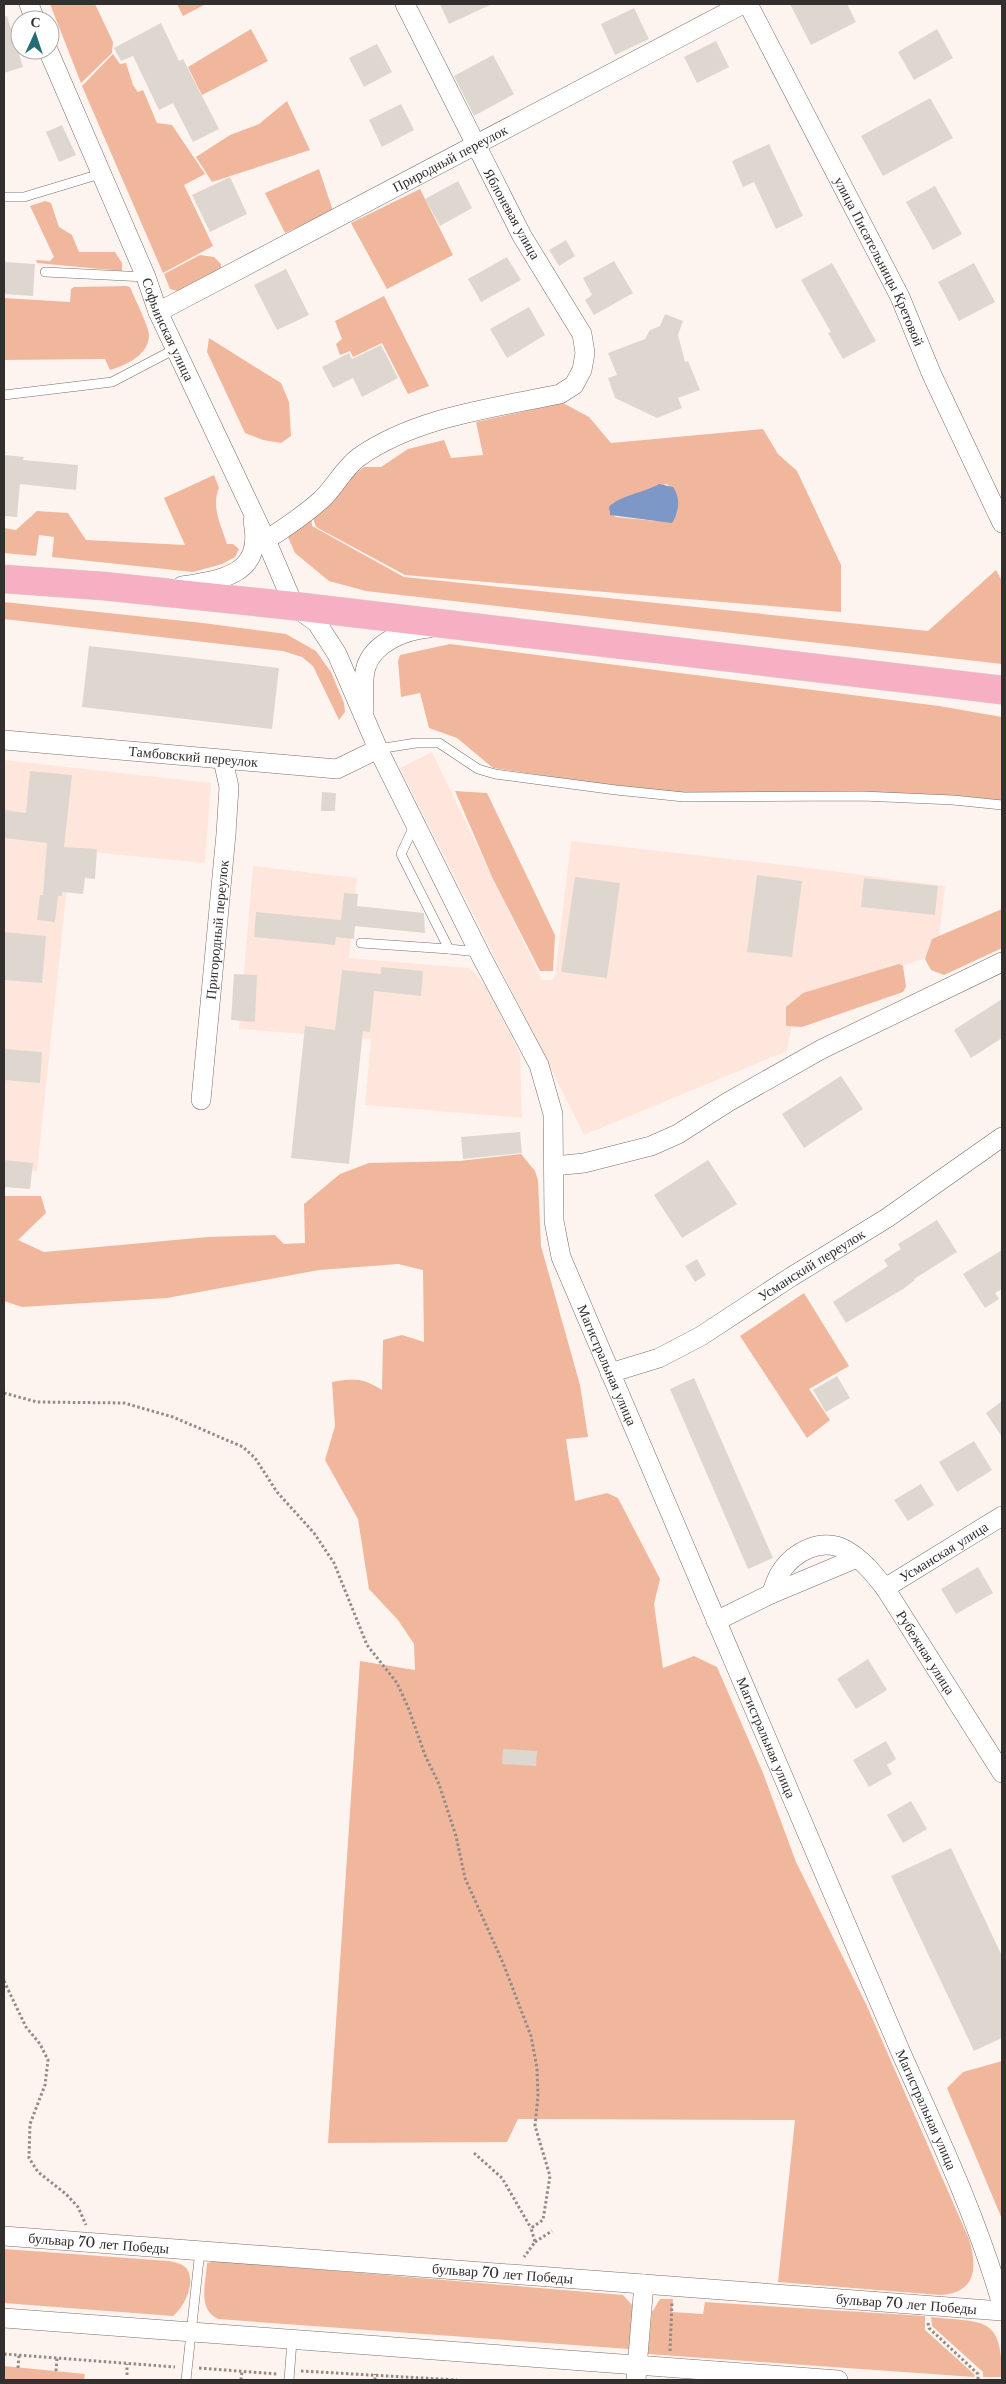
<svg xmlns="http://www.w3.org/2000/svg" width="1006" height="2384" font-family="'Libre Baskerville',serif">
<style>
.industrial{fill:#ffe6dd}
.green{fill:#f0b79d;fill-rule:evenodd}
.water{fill:#7d97c6}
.building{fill:#ded7d0}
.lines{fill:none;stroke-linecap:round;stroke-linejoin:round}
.lane-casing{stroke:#776f6b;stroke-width:10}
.street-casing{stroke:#776f6b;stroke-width:20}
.highway-casing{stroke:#d6d5d5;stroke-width:29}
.path{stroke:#928b88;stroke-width:3;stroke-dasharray:2.5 2.5;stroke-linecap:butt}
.lane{stroke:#fff;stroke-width:9}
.street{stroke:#fff;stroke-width:19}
.highway{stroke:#f6afc3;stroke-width:28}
.labels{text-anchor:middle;stroke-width:4;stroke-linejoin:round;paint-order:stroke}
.street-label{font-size:14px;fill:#332f2e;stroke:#fff}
</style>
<rect width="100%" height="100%" fill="#fef4ef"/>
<g class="industrial">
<path d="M432,752l110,228h10l3,-4 16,-135 239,27 135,18 -8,68 -141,48 -9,49 -203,84 -184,-367z"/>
<path d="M4,760l207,23 -6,80 -134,-13 -34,321 -33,-4z"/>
<path d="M253,866l104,12 -8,80 121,10 17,20 33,66 2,64 -157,-13 6,-66 -132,-10z"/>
</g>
<g class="green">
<path d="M50,4h45l18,38 -1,11 -31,30z"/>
<path d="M177,4h29l-23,12z"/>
<path d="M251,29l17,32 -66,34 -14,-28z"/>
<path d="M113,54l7,10 6,-1 7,22 5,7 5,-2 14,33 15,2 33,49 -21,11 29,61 -50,27 -81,-187z"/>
<path d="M287,101l23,49 -98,32 -16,-25 34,-22 29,-11z"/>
<path d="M319,169l14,42 -48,22 -20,-40z"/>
<path d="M420,189l33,66 -66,34 -36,-66z"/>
<path d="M45,201l6,2 8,24 13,8 7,17h36l7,11v8l-85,-8 -1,-3 14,1 4,-4 -24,-51z"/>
<path d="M200,255l14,2 7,7v8l-40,20 -11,-3 -6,-15z"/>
<path d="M126,286l4,1c4,10 19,40 19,48 0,20 -23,30 -39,35l-5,-11 -101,1v-62l66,4 1,-13 3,-2z"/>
<path d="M384,296l45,90 -21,8 -26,-51 -29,14 -3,-6 -10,4 -4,-11 6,-5 -7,-18z"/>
<path d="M209,338l72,45 8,19 2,34 -10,7 -18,-3 -18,-7 -38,-81z"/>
<path d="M563,403l26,14 22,26 152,-14 15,25 19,17 44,94v47l-436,-37 -89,-48 -3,-9 24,-29 27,-22h17l27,-18 36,-9 7,18 32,-3 -7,-33zM666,484c12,6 13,17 11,30l-21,7 -40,-4 -7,-5 4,-9z"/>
<path d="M214,475l5,13c-8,19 2,37 8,56h6l6,5 -4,8 -13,7 -29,8 -141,-15 2,-20 -15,-2 -3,21 -32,-3v-25l12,2 21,-19 31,2 18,27 99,5 -21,-47z"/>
<path d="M311,514l1,12 92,51 524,54 68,-61 6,11v83l-636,-73 -37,-10 -34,-28 -7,-16z"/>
<path d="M4,602l199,21 83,11 30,17 15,21 13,31 1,9 -6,8 -26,-54 -11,-9 -19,-6 -279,-32z"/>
<path d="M450,644l489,62 63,11v84l-319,-7 -123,-16 -67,-10 -36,-30 -28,-10 -9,-35 -19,4 -3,-36 2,-6z"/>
<path d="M455,791l32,2 68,142 -2,36h-13l-47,-92z"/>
<path d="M1002,909v39l-58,27 -13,-5 -6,-11 7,-20z"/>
<path d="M899,964l4,2 3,21 -3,5 -101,35 -16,-1v-19l17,-14z"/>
<path d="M521,1154l14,17 3,9 3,66 39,139 8,52 -22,2 9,62 32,-8 11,5 42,81 -6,25 9,64 31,-12 23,11 46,106 33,89 70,142 103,235c9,29 7,54 -29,56l-162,-13 17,-162 -277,-1 -11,23 -179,1 32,-482 55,9 -1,-26 -16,-24 -29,-31 -11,-70 -33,-59 10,-34 -3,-44c23,-4 30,-4 50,8l1,-50 19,-5 22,7 -1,-72 -25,-6 -79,6 -152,28 -145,9 -18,-6v-105h37l5,17 -28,27 26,12 164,-15 67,-2 9,9 21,-1 -1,-39 36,-30 29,-11 90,-2z"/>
<path d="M804,1293l45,73 -40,23 21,31 -23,18 -67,-102z"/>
<path d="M1002,2061v158l-55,-131 16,-16z"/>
<path d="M4,2249l165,12c6,1 14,3 18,8 9,15 -3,38 -14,47l-169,-13z"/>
<path d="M217,2261l406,34 10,11 -4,43 -411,-30c-21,-10 -12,-36 -11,-56z"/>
<path d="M660,2299h13l-1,13 31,2 2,-12 220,14v14l50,45 -1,2 -326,-23 4,-42z"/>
<path d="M931,2317c53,6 71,-2 71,60h-19v-5l-51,-46z"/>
<path d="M4,2366l81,8 -1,6h-80z"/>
</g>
<path class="water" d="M659,484l14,3c8,11 6,26 -1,36l-62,-8 -1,-8c9,-11 37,-15 50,-23z"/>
<g class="building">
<path d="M440,4h52l-43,20z"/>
<path d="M790,4h57l9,18 -45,23z"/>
<path d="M634,8l15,31 -34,16 -14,-31z"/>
<path d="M7,16l16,51 -19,6v-56z"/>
<path d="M161,23l18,38 4,-2 36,70 -26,13 -20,-39 -14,7 -26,-54 -12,5 -7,-13z"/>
<path d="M937,29l16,29 -39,22 -16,-28z"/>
<path d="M716,41l13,26 -32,16 -13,-26z"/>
<path d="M377,44l15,28 -28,15 -15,-29z"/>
<path d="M493,55l21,39 -40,22 -20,-40z"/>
<path d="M930,98l23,40 -70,38 -22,-40z"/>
<path d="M401,104l13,26 -32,17 -13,-27z"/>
<path d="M62,125l14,30 -17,7 -13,-30z"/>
<path d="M769,144l34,72 -27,13 -22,-47 -11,5 -11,-26z"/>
<path d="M230,177l17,37 -37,18 -18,-37z"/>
<path d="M458,181l14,27 -32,18 -15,-27z"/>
<path d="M935,186l27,48 -29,16 -27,-48z"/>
<path d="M566,240l9,16 -16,10 -10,-16z"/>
<path d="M507,257l14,23 -40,22 -13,-23z"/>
<path d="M614,261l19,32 -39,22 -9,-15 7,-5 -9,-17z"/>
<path d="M4,262l31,2 -2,32 -29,-2z"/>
<path d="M832,263l44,78 -33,18 -15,-26 3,-1 -30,-52z"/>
<path d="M974,263l21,39 -36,19 -21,-39z"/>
<path d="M286,269l23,46 -32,15 -23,-45z"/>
<path d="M529,307l16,28 -38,23 -17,-29z"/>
<path d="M665,314l18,7 -5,14 7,27 3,-1 12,29 -22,8 4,10 -25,10 -42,-20 -7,-20 9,-3 -9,-22 37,-14 5,-9 10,-4z"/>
<path d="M381,345l17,33 -36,19 -9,-19 -20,10 -11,-21 27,-14 3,6z"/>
<path d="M4,455l20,2 -1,3 55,5 -2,25 -56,-6 -3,33 -13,-1z"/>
<path d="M89,646l190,22 -7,61 -190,-22z"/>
<path d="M30,771l42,4 -8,72 33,2 -2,30 -10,-1 -2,16 -21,-2v4h-4l-3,26 -18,-2 3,-25h3l4,-52 -43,-5v-28l22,3z"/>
<path d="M322,792l14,1 -1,18h-14z"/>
<path d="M757,875l45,6 -10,76 -45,-5z"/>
<path d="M575,877l45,6 -13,95 -46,-6z"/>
<path d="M864,878l74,8 -3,29 -74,-8z"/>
<path d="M344,893l14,1 -1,12 67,7 1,20 -70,-7 -1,13 -18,-2 -1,8 -81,-8 2,-25 85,8z"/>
<path d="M4,932l42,4 -4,47 -38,-3z"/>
<path d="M381,967l42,4 -2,25 -47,-5 -4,41 -7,-1 -14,133 -58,-6 14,-132 30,4 7,-60 39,4z"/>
<path d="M234,974l23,1 -2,47 -24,-2z"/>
<path d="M1002,999v39l-31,20 -17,-28z"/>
<path d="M4,1049l38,3 -2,31 -36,-3z"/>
<path d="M841,1076l22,33 -59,39 -22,-34z"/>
<path d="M520,1132l2,21 -59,6 -2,-22z"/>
<path d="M4,1160l29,3 -3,26 -26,-2z"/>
<path d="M708,1160l29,44 -55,34 -28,-43z"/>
<path d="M937,1220l20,32 -43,27 1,1 -12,9 -57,34 -13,-21 55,-36 -4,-6 17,-11 -3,-5z"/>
<path d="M1002,1250v39l-7,4 4,6 -14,9 -22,-34z"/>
<path d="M697,1259l9,16 -11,7 -10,-16z"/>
<path d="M837,1376l13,22 -24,14 -13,-22z"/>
<path d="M694,1378l79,180 -25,11 -78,-180z"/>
<path d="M1002,1401v36l-16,-24z"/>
<path d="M974,1441l18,29 -35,22 -18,-30z"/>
<path d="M921,1484l13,21 -26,16 -14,-21z"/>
<path d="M978,1567l15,26 -37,21 -15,-25z"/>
<path d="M868,1659l19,31 -31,19 -19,-30z"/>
<path d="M886,1741l10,18 -9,6 5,9 -23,13 -16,-27z"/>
<path d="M503,1749l34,2 -1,15 -34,-2z"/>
<path d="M911,1801l16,28 -24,14 -16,-28z"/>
<path d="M951,1848l51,108v82l-28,13 -83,-175z"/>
</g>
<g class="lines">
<defs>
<g id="lane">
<path d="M4,197h20l76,-23"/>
<path d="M45,272l101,5"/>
<path d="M4,395l108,-13 63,-33"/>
<path d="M378,749l38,-6h23l39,26 17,5 121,16 68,7 178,-1 91,4 49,5"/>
<path d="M414,826l-13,28 48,95 29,3"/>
<path d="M361,943l88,6"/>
<path d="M186,2380l14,-130"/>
<path d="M289,2380l3,-39"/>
</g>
<g id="street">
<path d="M29,4l6,16"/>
<path id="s1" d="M748,4l152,293 32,78 70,148"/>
<path id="s2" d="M48,50l98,227 12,35 108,228 28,66 23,17 20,31 41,95 103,207 58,109 14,49 1,107 7,36 341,798c37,82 75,163 100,250"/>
<path id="s3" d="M158,312l585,-308"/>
<path d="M266,540c19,-12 38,-25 55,-40 14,-13 22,-31 38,-43 57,-40 134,-49 201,-63l14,-9 8,-15 3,-17 -3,-19 -60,-98 -117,-232"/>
<path d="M182,586c41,-6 82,-12 71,-65"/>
<path d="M364,709c0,-14 -2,-29 2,-42 8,-25 40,-37 63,-39"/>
<path id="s4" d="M4,740l333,29 41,-20"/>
<path id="s5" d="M201,1100l25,-266 3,-47 -6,-27"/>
<path d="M554,1166l30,-3 67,-17 27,-12 50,-32 94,-53 180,-87"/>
<path id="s6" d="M610,1373l49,-15 42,-22 90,-59 96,-59 115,-81"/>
<path id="s7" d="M885,1588l117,-72"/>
<path d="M771,1594l86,-36"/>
<path id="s8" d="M716,1621l55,-27c3,-6 5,-15 9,-21 14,-22 42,-36 66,-23 16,9 28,24 39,38l117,185"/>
<path id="s9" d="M4,2236l998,75"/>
<path d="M4,2318l834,62"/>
<path d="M636,2380l8,-96"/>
</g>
<path id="highway" d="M4,579l99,7 191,20 708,84"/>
</defs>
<use href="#lane" class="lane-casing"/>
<use href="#street" class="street-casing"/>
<use href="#highway" class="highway-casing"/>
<g class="path">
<path d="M4,1393l33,9 87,1 49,14 70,30 12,11 22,34 37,41 20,30 33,82 30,38 11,24 17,48 14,29 17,52 9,42 38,85 28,73 6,32 1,28 -3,30 15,50 -7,44 -12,8 4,14 -11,15"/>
<path d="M4,1981l22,46 14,17 8,16 -3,25 -15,39 -1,34 9,14 28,22 12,13 8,18"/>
<path d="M474,2153l28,25 29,50"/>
<path d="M535,2242l17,-11"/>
<path d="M928,2323l1,5 49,46v6"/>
<path d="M670,2351l2,-49"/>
<path d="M4,2354l171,13"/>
<path d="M18,2368l1,-13"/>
<path d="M199,2368l78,6"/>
<path d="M56,2371l1,-13"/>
<path d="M301,2371l156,9"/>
<path d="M127,2375v-11"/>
<path d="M241,2380l1,-9"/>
<path d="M375,2380v-6"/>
</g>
<use href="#lane" class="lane"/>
<use href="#street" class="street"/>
<use href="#highway" class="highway"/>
</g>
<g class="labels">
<g class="street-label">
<text dy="5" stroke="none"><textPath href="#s3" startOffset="330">Природный переулок</textPath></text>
<text transform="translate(512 214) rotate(61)" y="5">Яблоневая улица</text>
<text dy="5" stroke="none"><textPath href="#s1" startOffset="289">улица Писательницы Кретовой</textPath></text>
<text dy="5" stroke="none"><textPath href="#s2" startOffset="304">Софьинская улица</textPath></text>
<text dy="5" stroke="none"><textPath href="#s4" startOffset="190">Тамбовский переулок</textPath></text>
<text dy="5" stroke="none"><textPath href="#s5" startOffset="171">Пригородный переулок</textPath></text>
<text dy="5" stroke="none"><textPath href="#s6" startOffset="230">Усманский переулок</textPath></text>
<text dy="5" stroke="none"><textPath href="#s2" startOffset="1444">Магистральная улица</textPath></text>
<text dy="5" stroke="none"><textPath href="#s7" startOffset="69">Усманская улица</textPath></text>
<text dy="5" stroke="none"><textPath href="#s8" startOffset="292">Рубежная улица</textPath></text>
<text dy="5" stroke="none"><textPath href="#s2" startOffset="1849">Магистральная улица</textPath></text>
<text dy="5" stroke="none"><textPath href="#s2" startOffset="2254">Магистральная улица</textPath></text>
<text dy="5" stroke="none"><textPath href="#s9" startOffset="95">бульвар 70 лет Победы</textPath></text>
<text dy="5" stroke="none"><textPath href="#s9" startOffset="500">бульвар 70 лет Победы</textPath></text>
<text dy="5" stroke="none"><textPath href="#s9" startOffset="905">бульвар 70 лет Победы</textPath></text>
</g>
</g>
<rect width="1006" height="2384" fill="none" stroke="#332f2e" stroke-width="10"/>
<g transform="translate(35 35) rotate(3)"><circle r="24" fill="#ffffff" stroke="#adacab"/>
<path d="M0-4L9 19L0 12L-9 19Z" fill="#236e75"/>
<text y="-8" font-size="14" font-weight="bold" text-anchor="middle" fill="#332f2e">С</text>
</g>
</svg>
